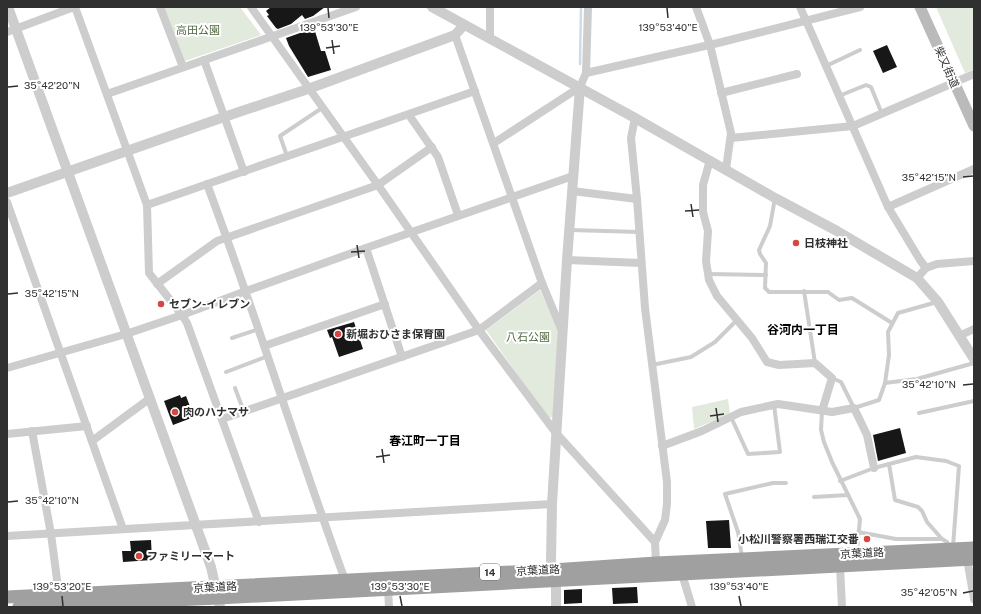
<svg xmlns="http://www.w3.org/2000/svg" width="981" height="614" font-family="'Public Sans','Noto Sans JP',sans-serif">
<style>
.green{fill:#e2e9dd}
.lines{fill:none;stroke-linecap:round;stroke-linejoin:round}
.stream{stroke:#cedcea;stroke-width:2.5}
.building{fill:#171717}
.service{stroke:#cdcdcd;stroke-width:4}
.minor{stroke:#cdcdcd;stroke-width:8}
.tertiary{stroke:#cdcdcd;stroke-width:10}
.secondary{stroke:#bababa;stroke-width:11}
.trunk{stroke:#a0a0a0;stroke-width:13}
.ticks{fill:none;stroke:#303030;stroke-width:1.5}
.poi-dot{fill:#d64743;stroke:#fff;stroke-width:1.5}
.labels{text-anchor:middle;stroke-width:4;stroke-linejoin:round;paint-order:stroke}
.shield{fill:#fff;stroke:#6e6e6e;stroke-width:1}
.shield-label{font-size:10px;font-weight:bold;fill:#303030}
.park-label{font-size:11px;fill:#506941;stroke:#fff}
.street-label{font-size:11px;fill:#303030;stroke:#fff}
.poi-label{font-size:11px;font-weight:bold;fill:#303030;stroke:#fff;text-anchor:start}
.neighbourhood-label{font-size:12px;font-weight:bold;fill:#000;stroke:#fff}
.ticks-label{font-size:10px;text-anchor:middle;fill:#303030;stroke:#fff;stroke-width:4;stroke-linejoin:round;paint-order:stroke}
</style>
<rect width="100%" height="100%" fill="#fff"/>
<g class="green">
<path d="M164,7h76l21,28 -76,26z"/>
<path d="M936,7h38v62l-9,4z"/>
<path d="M540,290l18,40 -5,87 -5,1 -62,-88z"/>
<path d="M728,399l2,15 -36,15 -2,-22z"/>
</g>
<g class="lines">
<path class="stream" d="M580,64l1,-57"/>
</g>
<g class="building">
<path d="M271,7h54l-12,9 -8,3 -3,-4 -11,9 -13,5 -2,-1 -9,-12 2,-1 -3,-4z"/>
<path d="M314,28l7,23h4l6,19 -23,7 -19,-31 -3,-8z"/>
<path d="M887,45l10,22 -14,6 -10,-22z"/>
<path d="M354,322l9,27 -24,8 -7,-20 -2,1 -3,-8z"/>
<path d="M180,395l1,3 5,-2 8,21 -21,8 -9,-24z"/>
<path d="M900,428l6,25 -28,8 -5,-26z"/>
<path d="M729,520l2,28h-23l-2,-27z"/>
<path d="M151,540l1,20 -29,2 -1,-11h9l-1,-10z"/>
<path d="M637,587l1,16 -25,1 -1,-16z"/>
<path d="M582,589v14l-18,1v-14z"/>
</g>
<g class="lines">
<g class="service">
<path d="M826,66l34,-16"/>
<path d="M839,96l27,-11 5,2 11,27"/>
<path d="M287,156l-7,-20 42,-28"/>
<path d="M775,198l-5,28 -11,24 1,4 6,9 -1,25 4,4h59l11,8 13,-2 40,25"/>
<path d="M570,230l70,2"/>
<path d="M708,274l58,1"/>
<path d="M804,291l11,72"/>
<path d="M232,338l27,-9"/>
<path d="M652,365l39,-8 24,-15 22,-22"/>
<path d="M226,372l42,-16"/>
<path d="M832,378l9,4 13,26 25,-8 6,-17 4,-28 -1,-23 10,-19 39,-11"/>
<path d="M885,383l32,-4 57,-16"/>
<path d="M235,388l9,24"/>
<path d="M822,411l-1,19 3,12 8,20 28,57 -3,32"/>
<path d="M919,413l55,-12"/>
<path d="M731,417l17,37 32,-2 -6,-47"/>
<path d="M889,464l27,-7 30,4 13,5 -6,81"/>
<path d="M840,481l34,-13 15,-4 6,36 23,7 4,4 5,11 15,17 5,3 3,6"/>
<path d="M814,497l34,-2"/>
<path d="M858,532l38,7h46"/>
<path d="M742,557l-4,-25 -13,-38 48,-11h13"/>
</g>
<g class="minor">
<path d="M75,7l72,198 2,68 33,42 5,8 72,199"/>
<path d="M160,7l23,60"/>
<path d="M251,7l127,178 101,145 77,103 99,109 1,21"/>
<path d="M696,7l14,38 21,88 -5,36"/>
<path d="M800,7l88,200 32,53 6,8"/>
<path d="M7,32l67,-25"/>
<path d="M455,35l87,248 20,48"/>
<path d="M490,39v-32"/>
<path d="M204,60l40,112"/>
<path d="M586,73l132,-30 142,-36"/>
<path d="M721,93l76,-19"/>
<path d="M107,94l249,-87"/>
<path d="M409,115l29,42 20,58"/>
<path d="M635,118l-4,20 6,61 8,109 22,174v22l-2,16 -10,22"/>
<path d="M731,138l122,-12 121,-52"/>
<path d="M494,143l86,-56 6,-14 2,-66"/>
<path d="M710,160l-7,25v27l5,19 -2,30 3,19 8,16 35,42 15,24 12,3 36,-2 17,15 -10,33"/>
<path d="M207,184c49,131 90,265 138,396"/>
<path d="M572,191l65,8"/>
<path d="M7,202l116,327"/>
<path d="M147,205l328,-114"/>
<path d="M888,207l86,-38"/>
<path d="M366,248l36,109"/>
<path d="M567,260l74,3"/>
<path d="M917,278l9,-10 11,-4 37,-3"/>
<path d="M157,284l60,-43 161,-56 54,-38"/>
<path d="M959,336l15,-7"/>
<path d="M264,346l121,-42"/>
<path d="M7,368l119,-34 56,-19 64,-24 120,-43 207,-72"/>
<path d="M222,419l257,-89 63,-47"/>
<path d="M32,431l19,103 8,61"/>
<path d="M7,434l80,-8"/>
<path d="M92,441l57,-42"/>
<path d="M662,446l40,-15 39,-19 37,-8 54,8 22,-4 13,27 7,33"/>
<path d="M7,536l545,-32"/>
<path d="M967,559l7,40"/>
<path d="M840,566l2,41"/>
<path d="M682,574l10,33"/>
<path d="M388,589l1,18"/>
</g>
<g class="tertiary">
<path d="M8,7l203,560 9,40"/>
<path d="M432,7l203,111 140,80 62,33 80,47 21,24 36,57"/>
<path d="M7,193l217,-76 84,-28 147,-54 9,-10"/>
<path d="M556,607v-24l-5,-21 1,-58 15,-244 13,-173"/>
</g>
<path class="secondary" d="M920,7l54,119"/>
<g class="trunk">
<path d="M7,597l545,-27 104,-7 318,-15"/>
<path d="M19,607l199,-9 756,-39"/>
</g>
</g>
<path class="ticks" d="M328,8l1,10M667,8l1,10M332,40l2,14M326,48l14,-2M8,87l10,-1M963,177l10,-1M691,204l2,13M685,211l14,-1M357,245l2,13M351,252l14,-1M8,294l10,-1M963,385l10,-1M716,408l2,14M710,416l14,-2M382,449l2,14M376,457l14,-2M8,502l10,-1M963,593l10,-2M62,596l1,10M400,596l2,10M739,596l2,10"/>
<g class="poi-dot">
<circle cx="796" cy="243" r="4"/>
<circle cx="161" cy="304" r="4"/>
<circle cx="338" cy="334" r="4"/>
<circle cx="175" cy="412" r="4"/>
<circle cx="867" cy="539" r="4"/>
<circle cx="139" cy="556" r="4"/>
</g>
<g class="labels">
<rect class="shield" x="480" y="564" width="20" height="16" rx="3"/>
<g class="shield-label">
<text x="490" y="576">14</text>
</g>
<g class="park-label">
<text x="198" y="34">高田公園</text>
<text x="528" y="341">八石公園</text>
</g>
<g class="street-label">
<text transform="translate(947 67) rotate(66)" y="4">柴又街道</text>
<text transform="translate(862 553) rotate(-3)" y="4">京葉道路</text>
<text transform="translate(538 570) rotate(-3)" y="4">京葉道路</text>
<text transform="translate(215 587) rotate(-3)" y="4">京葉道路</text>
</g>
<g class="poi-label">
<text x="804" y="247">日枝神社</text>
<text x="169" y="308">セブン-イレブン</text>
<text x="346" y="338">新堀おひさま保育園</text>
<text x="183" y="416">肉のハナマサ</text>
<text x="859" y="543" text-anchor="end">小松川警察署西瑞江交番</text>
<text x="147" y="560">ファミリーマート</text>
</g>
<g class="neighbourhood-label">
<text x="803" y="334">谷河内一丁目</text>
<text x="425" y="445">春江町一丁目</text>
</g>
</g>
<g class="ticks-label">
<text x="329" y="31">139°53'30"E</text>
<text x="668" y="31">139°53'40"E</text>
<text x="52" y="89">35°42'20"N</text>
<text x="929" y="181">35°42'15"N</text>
<text x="52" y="297">35°42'15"N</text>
<text x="929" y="388">35°42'10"N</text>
<text x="52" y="504">35°42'10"N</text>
<text x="62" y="590">139°53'20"E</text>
<text x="400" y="590">139°53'30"E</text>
<text x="739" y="590">139°53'40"E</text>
<text x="929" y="596">35°42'05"N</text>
</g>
<rect width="981" height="614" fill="none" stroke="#303030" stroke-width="16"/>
</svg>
